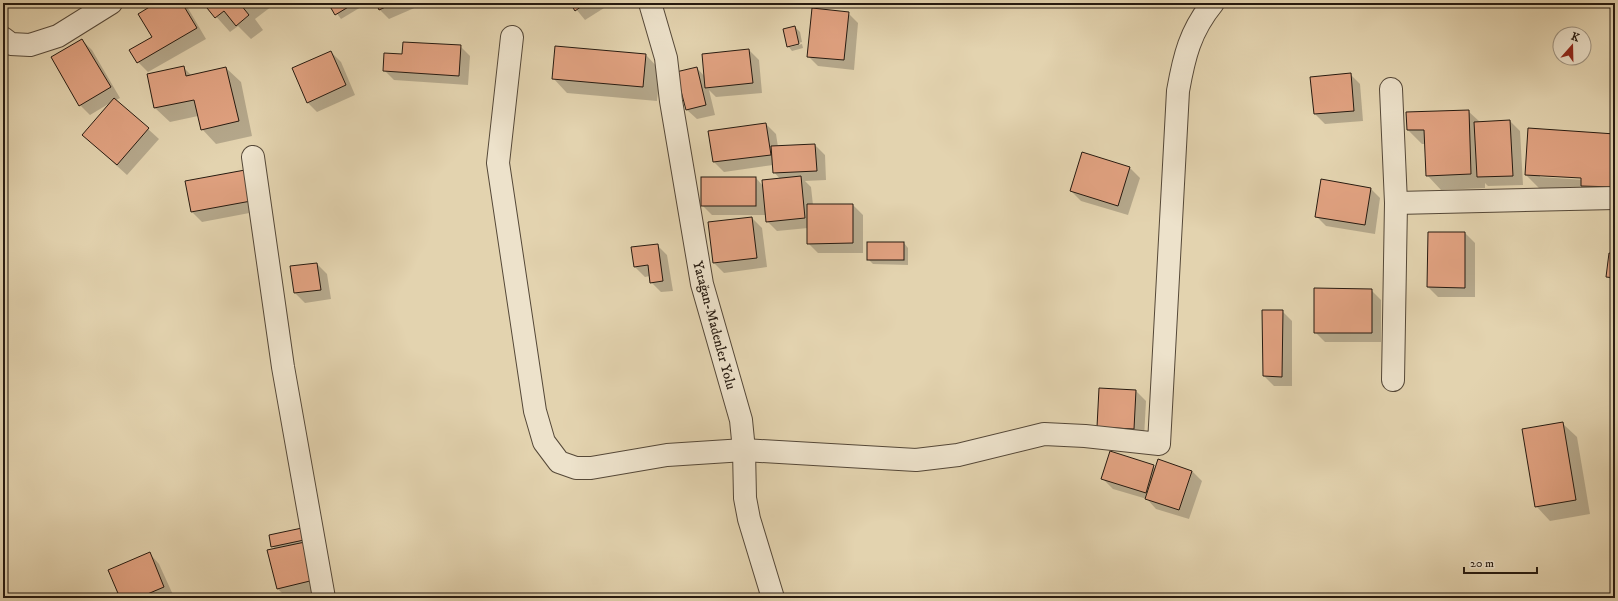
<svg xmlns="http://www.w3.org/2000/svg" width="1618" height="601" font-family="'IM FELL DW Pica',serif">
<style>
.shadow{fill:#0003;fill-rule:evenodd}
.building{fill:#e1a281;stroke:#261a10}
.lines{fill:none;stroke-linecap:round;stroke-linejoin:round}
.minor-casing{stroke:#554838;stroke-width:24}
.minor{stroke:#ede2cb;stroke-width:22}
.labels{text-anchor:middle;stroke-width:4;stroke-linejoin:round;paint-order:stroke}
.street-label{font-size:14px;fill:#261a10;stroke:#ede2cb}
</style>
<rect width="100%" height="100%" fill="#e3d3af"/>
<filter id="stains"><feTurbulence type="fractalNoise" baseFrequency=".005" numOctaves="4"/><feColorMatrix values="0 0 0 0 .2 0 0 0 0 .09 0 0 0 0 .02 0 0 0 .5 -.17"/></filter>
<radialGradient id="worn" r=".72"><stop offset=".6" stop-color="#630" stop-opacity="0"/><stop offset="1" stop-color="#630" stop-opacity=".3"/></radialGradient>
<g class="shadow">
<path d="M158,3h27l21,36 -58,33 -10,-10 15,-25z"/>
<path d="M204,3h72l-21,16 8,11 -12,9 -13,-13 -8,6z"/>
<path d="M329,3h30l2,4 -20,12z"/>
<path d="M377,3h49l-37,16 -10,-10z"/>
<path d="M571,3h41l-27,17z"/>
<path d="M848,13l10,10 -4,47 -36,-4 -10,-10z"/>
<path d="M795,27l5,5 2,10 -12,3v2l12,-3 1,4 -11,3 -4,-5z"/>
<path d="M82,40l10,10 28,48 -4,2 43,39 -32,36 -44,-40 27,-32 -20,12 -10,-10 -28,-48z"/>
<path d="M460,46l10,10 -2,29 -74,-5 -10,-10 19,-15z"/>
<path d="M749,50l10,10 3,33 -46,4 -7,-7 6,25 -18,4 -10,-9 10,-42 8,9z"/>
<path d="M331,52l10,10 14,33 -38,17 -10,-10z"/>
<path d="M646,55l14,15 -3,31 -90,-8 -14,-15z"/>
<path d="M183,67l8,8 35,-7 15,14 11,54 -36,8 -14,-15 -4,-13 -28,6 -15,-14 -7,-33z"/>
<path d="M1350,74l10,10 3,37 -38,3 -10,-10z"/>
<path d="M1468,111l12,11 30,-1 10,10 3,54 -35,1 -3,-3v5l-44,2 -14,-15 -1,-31h-4l-14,-14z"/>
<path d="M766,124l10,10 2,13 37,-2 10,10 1,25 -21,1 6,6 2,18h40l10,10v38h-45l-10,-10v-15l-31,3 -10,-10 -1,-6h-54l-10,-10 54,-27 7,8 17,-7 -6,-7 -1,-7 -49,7 -10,-10z"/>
<path d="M1615,135v66l-75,-12 -14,-14zM1540,175l46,3v2l-46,-3z"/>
<path d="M1130,168l10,10 -12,37 -47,-14 -10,-10z"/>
<path d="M245,171l15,40 -58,11 -10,-10z"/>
<path d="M1370,188l10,10 -5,36 -49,-8 -10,-10z"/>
<path d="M752,218l10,10 5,39 -43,6 -10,-10z"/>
<path d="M1465,233l10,10v54h-37l-10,-10z"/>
<path d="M904,243l4,5v17l-35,-1 -5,-5z"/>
<path d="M657,245l10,10 6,36 -12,1 -10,-10 -1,-6 -5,1 -10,-10z"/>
<path d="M1615,255v27l-3,-1 -5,-5z"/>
<path d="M317,264l10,10 4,25 -26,4 -10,-10 -4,-26z"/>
<path d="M1371,290l10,10v42h-56l-10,-10z"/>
<path d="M1282,311l10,10v65h-18l-10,-10z"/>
<path d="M1136,391l10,10 -2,37 -46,-12z"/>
<path d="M1562,423l15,14 13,77 -40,7 -14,-15z"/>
<path d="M1153,466l3,3 36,2 10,10 -13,38 -33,-10 -9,-10 -34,-10 -10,-10z"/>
<path d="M302,529l22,61 -37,8 -9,-9 -2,-40 -4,-3z"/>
<path d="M150,554l9,10 15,33 -3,1h-50z"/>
</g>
<g class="building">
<path d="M156,3h26l15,25 -60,35 -8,-13 23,-13 -14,-23z"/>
<path d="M203,3h40l-2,2 8,10 -13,11 -12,-15 -9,7z"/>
<path d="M328,3h27l-20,12z"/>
<path d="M376,3h18l-15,7z"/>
<path d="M570,3h16l-11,8z"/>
<path d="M812,8l37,4 -5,48 -37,-3z"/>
<path d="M795,26l4,18 -12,3 -4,-18z"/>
<path d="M82,39l29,48 -32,19 -28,-49z"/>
<path d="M403,42l58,3 -2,31 -76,-5 1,-18 18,1z"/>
<path d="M555,46l91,8 -3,33 -91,-8z"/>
<path d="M749,49l4,34 -48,5 -3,-34z"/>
<path d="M331,51l15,34 -39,18 -15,-35z"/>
<path d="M184,66l2,10 40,-9 13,54 -38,9 -7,-30 -40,8 -7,-34z"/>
<path d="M697,67l9,38 -20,5 -10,-38z"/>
<path d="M1351,73l3,38 -40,3 -4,-37z"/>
<path d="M114,98l35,30 -32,37 -35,-30z"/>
<path d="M1469,110l2,64 -45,2 -2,-46h-17l-1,-18z"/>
<path d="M1510,120l3,56 -36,1 -3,-55z"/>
<path d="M766,123l5,32 -58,7 -5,-31z"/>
<path d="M1528,128l87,6v53l-34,-1v-8l-56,-3z"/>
<path d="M815,144l2,27 -44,2 -2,-27z"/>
<path d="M1082,152l48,15 -12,39 -48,-15z"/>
<path d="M245,170l6,31 -60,11 -6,-31z"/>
<path d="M801,176l4,42 -39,4 -4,-42z"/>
<rect x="701" y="177" width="55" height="29"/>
<path d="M1321,179l50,9 -6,37 -50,-8z"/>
<path d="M807,204h46v39l-46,1z"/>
<path d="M752,217l5,41 -44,5 -5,-41z"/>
<path d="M1428,232h37v56l-38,-1z"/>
<rect x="867" y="242" width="37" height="18"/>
<path d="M658,244l5,37 -13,2 -2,-18 -14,2 -3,-20z"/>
<path d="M1609,253l6,1v24l-9,-1z"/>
<path d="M317,263l4,27 -27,3 -4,-27z"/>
<path d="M1314,288l58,1v44h-58z"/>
<path d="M1262,310h21l-1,67 -19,-1z"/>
<path d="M1099,388l37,2 -2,39 -37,-2z"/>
<path d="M1563,422l13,78 -41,7 -13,-78z"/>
<path d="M1110,451l44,14 -8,28 -45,-14z"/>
<path d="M1158,459l34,12 -13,39 -34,-11z"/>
<path d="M302,528l2,12 -33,7 -2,-12z"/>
<path d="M305,542l9,38 -37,9 -10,-39z"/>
<path d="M150,552l14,35 -26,11h-18l-12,-28z"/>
</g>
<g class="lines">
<defs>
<g id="minor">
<path d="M650,3l16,55 5,43 31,183 39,136 3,30 1,48 4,21 24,79"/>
<path d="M512,37l-14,126 37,248 9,31 15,20 17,6h15l76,-13 77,-5 172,10 42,-5 86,-21 41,2 74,8 19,-353c6,-34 12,-60 35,-88"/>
<path d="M3,38l8,6 19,1 28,-9 53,-33"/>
<path d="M1391,89l5,114 -3,177"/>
<path d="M253,157l30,210 41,231"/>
<path d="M1396,203l219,-5"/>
</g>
</defs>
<use href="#minor" class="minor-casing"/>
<use href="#minor" class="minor"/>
</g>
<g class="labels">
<g class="street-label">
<text transform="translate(715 325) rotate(75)" y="5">Yatağan-Madenler Yolu</text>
</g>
</g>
<rect width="1618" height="601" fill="none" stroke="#e3d3af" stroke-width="16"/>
<rect x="4" y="4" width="1610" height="593" fill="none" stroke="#261a10" stroke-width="2"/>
<rect x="8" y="8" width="1602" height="585" fill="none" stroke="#261a10"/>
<g transform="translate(1572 46) rotate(20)"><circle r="19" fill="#ede2cb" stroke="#9d9280"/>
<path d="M0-3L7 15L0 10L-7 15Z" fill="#8f2418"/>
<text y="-6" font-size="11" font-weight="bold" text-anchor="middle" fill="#261a10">K</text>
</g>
<path d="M1464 567v6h73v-6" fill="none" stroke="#261a10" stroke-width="2"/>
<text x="1470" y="567" font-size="12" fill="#261a10" stroke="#ede2cb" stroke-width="3" paint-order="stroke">20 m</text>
<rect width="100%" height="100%" filter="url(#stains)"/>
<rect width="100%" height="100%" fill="url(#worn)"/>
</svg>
